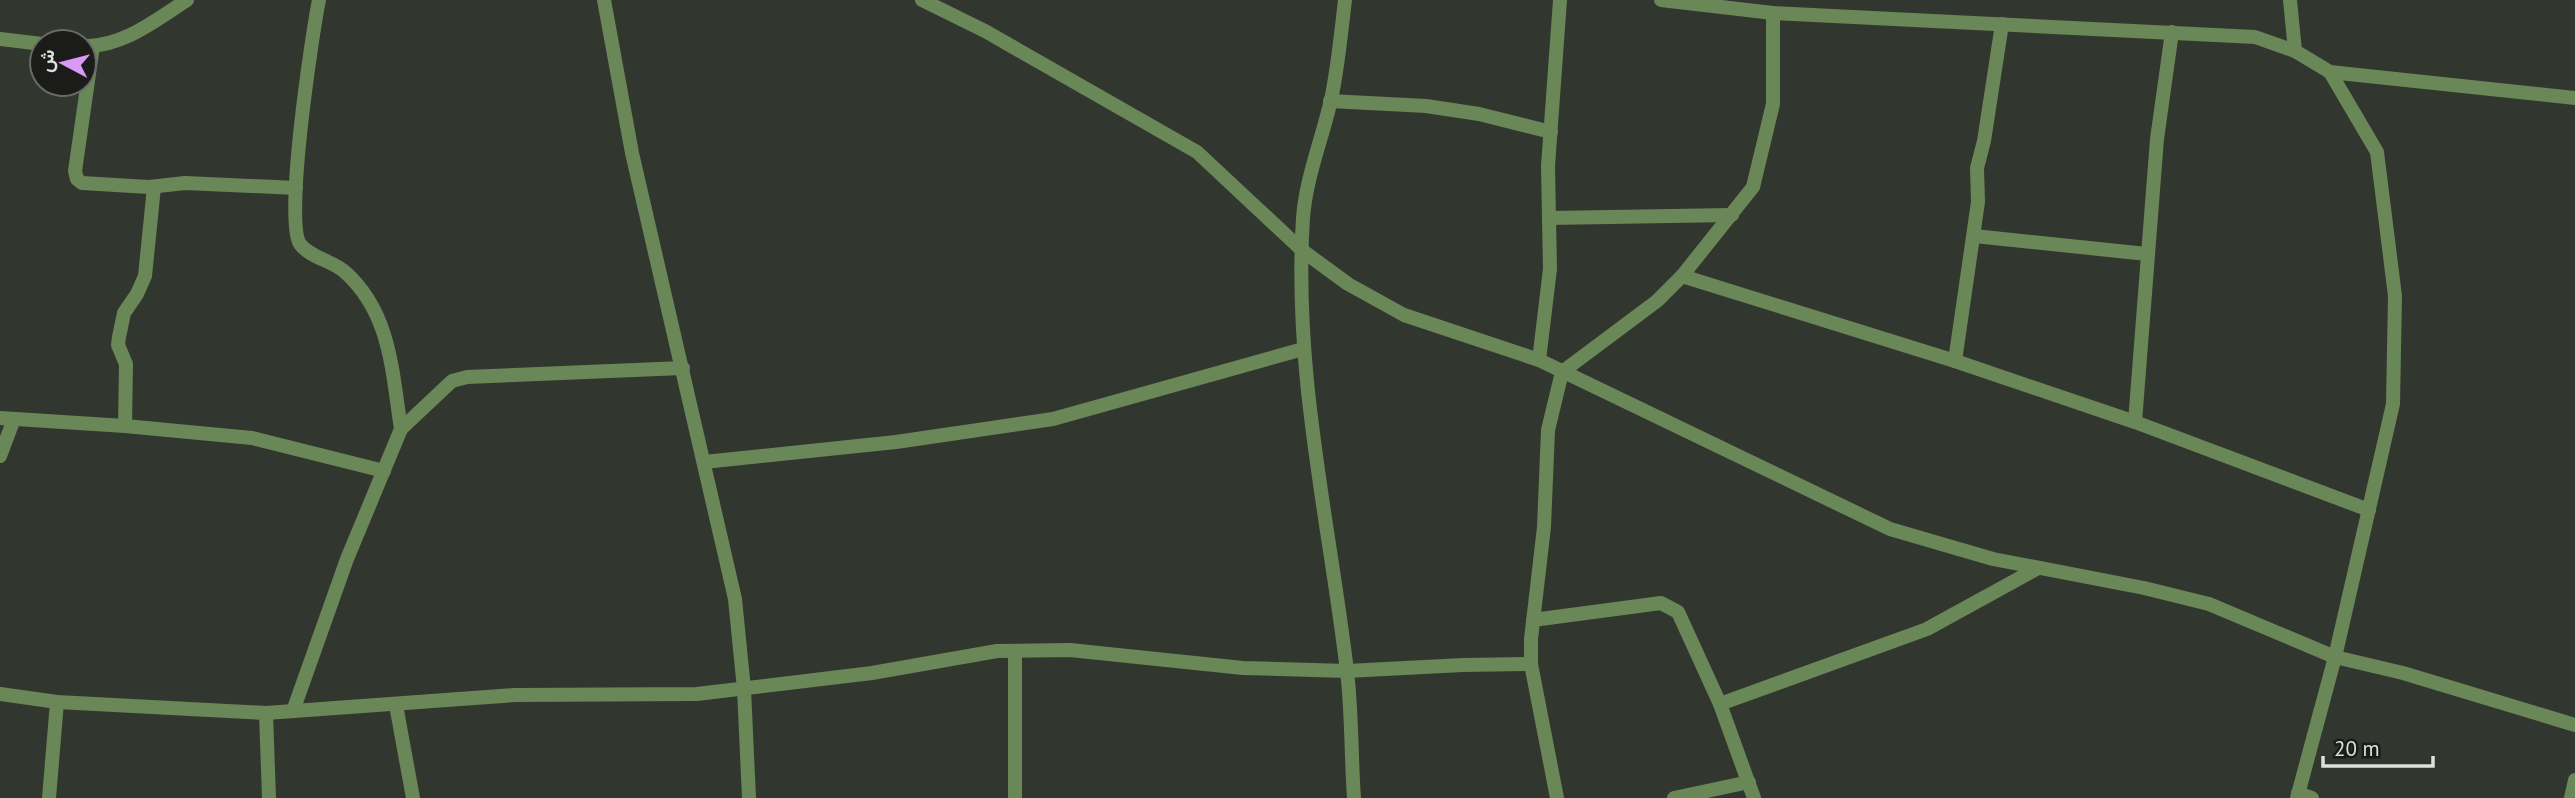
<svg xmlns="http://www.w3.org/2000/svg" width="2575" height="798" font-family="'PT Sans',Vazirmatn,sans-serif">
<style>
.lines{fill:none;stroke-linecap:round;stroke-linejoin:round}
.minor{stroke:#698757;stroke-width:14}
</style>
<rect width="100%" height="100%" fill="#31362f"/>
<g class="lines">
<g class="minor">
<path d="M319,0c-7,35 -35,221 -19,244 9,13 33,17 45,28 46,41 47,100 56,157"/>
<path d="M604,0l28,153 103,446 9,90 5,109"/>
<path d="M922,0l63,31 212,121 106,99 45,33 56,31 135,45 351,169 103,30 151,29 65,16 126,53 68,16 172,52"/>
<path d="M1345,0c-4,33 -7,67 -14,100 -9,39 -25,78 -28,118 -10,154 26,302 44,453 5,42 4,85 7,127"/>
<path d="M1661,0l112,13 482,24 40,14 35,21 245,26"/>
<path d="M2290,0l5,51"/>
<path d="M0,39l42,5"/>
<path d="M85,46c38,1 72,-27 102,-46"/>
<path d="M93,46l-18,125 2,8 5,4 67,4 36,-4 111,5"/>
<path d="M1330,101l96,5 53,8 72,18"/>
<path d="M1549,218l183,-3"/>
<path d="M1974,236l173,18"/>
<path d="M1682,276l273,85 180,61 234,88"/>
<path d="M1539,360l11,-91 -2,-103 12,-166"/>
<path d="M1955,361l23,-159 -1,-34 7,-27 18,-117"/>
<path d="M0,418l125,8 127,12 132,33"/>
<path d="M2135,422l22,-283 15,-107"/>
<path d="M125,426l1,-62 -8,-19 1,-8 5,-24 13,-19 8,-18 9,-89"/>
<path d="M0,456l14,-37"/>
<path d="M704,462l192,-20 157,-23 250,-70"/>
<path d="M1533,620l128,-17 17,9 42,92 34,94"/>
<path d="M0,694l57,8 209,11 249,-18 182,-1 175,-21 125,-22 73,-1 173,18 104,3 116,-6 68,-1"/>
<path d="M1720,704l207,-75 111,-61"/>
<path d="M396,705l17,93"/>
<path d="M293,711l54,-152 54,-130 51,-48 15,-4 216,-9"/>
<path d="M266,713l3,85"/>
<path d="M2298,793l14,5"/>
<path d="M49,798l8,-96"/>
<path d="M1015,798v-147"/>
<path d="M1557,798l-26,-134v-25l13,-112 4,-97 14,-58 95,-71 25,-25 71,-89 20,-83v-91"/>
<path d="M1674,798l75,-16"/>
<path d="M2297,798l38,-141 58,-253 2,-108 -18,-144 -47,-80"/>
<path d="M2571,798l4,-18"/>
</g>
</g>
<g transform="translate(63 63) rotate(277)"><circle r="33" fill="#1b1c19" stroke="#696a67" stroke-width="2"/>
<path d="M0-5L12 26L0 18L-12 26Z" fill="#d99af7"/>
<text y="-10" font-size="19" font-weight="bold" text-anchor="middle" fill="#dde0dc">ش</text>
</g>
<path d="M2323 756v10h110v-10" fill="none" stroke="#dde0dc" stroke-width="3.5"/>
<text x="2334" y="756" font-size="21" fill="#dde0dc" stroke="#1b1c19" stroke-width="5" paint-order="stroke">20 m</text>
</svg>
